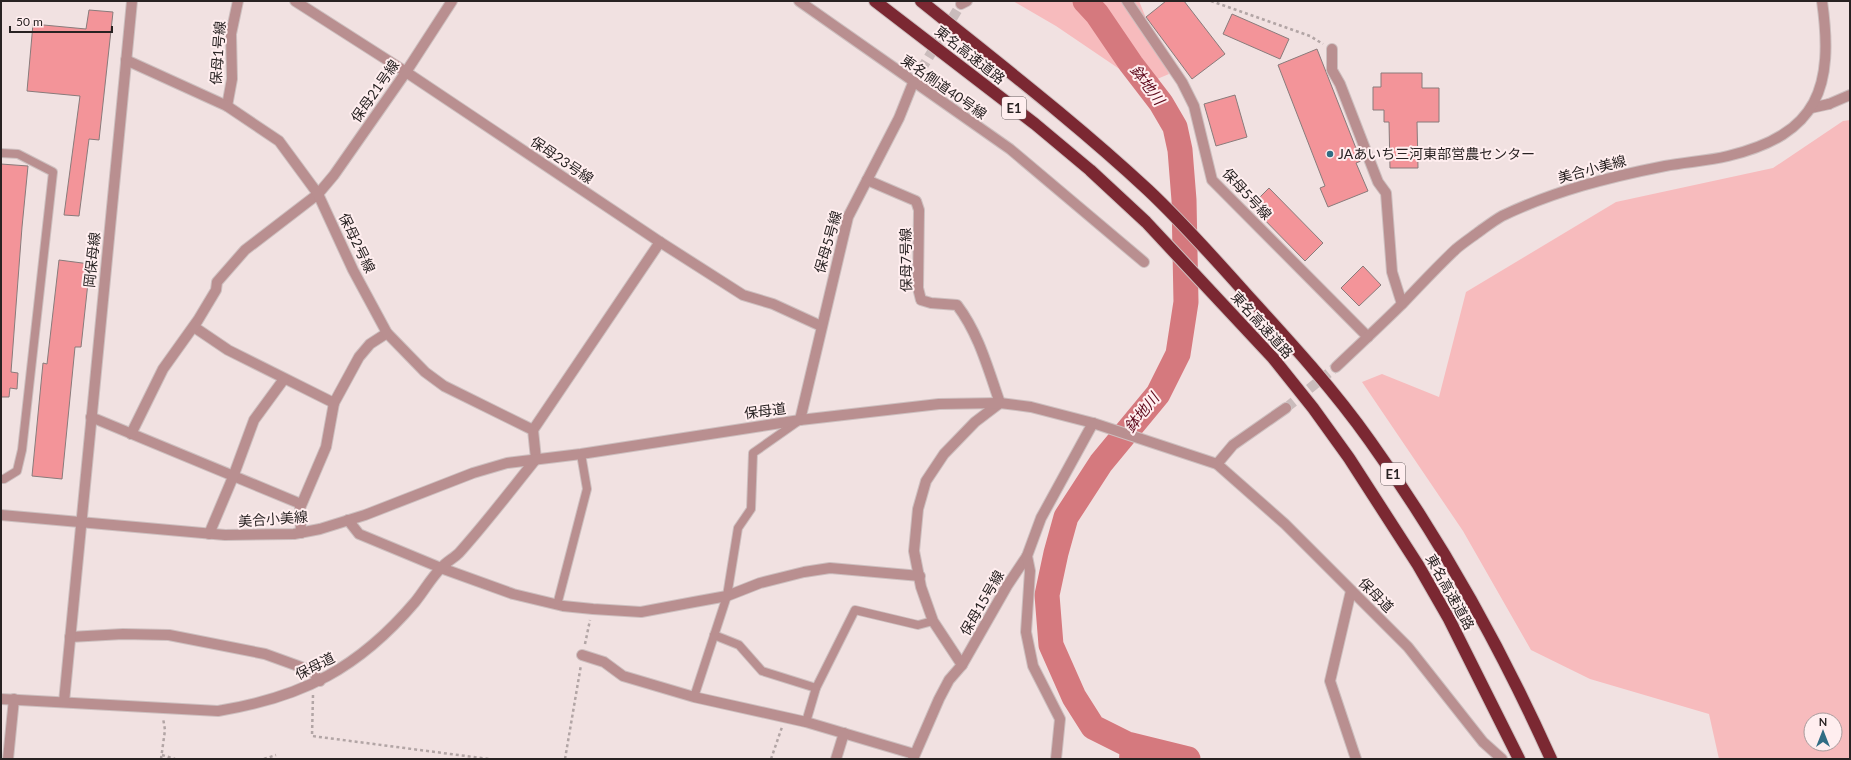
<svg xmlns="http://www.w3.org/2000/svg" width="1851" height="760" font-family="Lato,'Noto Sans JP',sans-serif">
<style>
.green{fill:#f7bbbd;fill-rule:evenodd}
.water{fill:#d5797e}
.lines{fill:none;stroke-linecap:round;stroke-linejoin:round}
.river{stroke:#d5797e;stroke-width:25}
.building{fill:#f39499;stroke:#897b7b}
.minor-tunnel{stroke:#c9bbbb;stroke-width:10;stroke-dasharray:10 5;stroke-linecap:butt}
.tertiary-tunnel{stroke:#c9bbbb;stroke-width:10;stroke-dasharray:10 5;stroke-linecap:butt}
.service-casing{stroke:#cdbfbf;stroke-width:10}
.minor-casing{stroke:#cdbfbf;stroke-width:12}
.tertiary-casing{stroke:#cdbfbf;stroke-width:12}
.motorway-casing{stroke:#cdbfbf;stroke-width:14}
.path{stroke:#b2a5a5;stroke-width:2.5;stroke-dasharray:3 3;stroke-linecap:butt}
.service{stroke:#b98f90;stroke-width:8}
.minor{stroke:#b98f90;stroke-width:10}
.tertiary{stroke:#b98f90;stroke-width:10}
.motorway{stroke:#7b2832;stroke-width:12}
.poi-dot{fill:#316d84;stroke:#ffeeef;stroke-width:1.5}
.labels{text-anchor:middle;stroke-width:4;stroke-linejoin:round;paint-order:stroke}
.shield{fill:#ffeeef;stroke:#685f60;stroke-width:1}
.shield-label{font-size:13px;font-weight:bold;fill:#282222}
.street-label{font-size:14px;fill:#282222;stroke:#ffeeef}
.poi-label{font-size:14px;fill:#282222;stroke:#ffeeef;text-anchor:start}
.water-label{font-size:15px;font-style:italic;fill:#5f091b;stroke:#ffeeef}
</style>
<rect width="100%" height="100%" fill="#f1e1e1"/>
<g class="green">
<path d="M1013,1h126l30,73 -26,11 -87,-59z"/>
<path d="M1850,120v639h-131l-10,-45 -119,-35 -59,-29 -68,-119 -101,-149 20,-8 57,23 27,-105 150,-90 157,-34 70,-47zM1811,720h24v24h-24z"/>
</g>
<path class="water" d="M1121,735l60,24h-62z"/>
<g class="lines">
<path class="river" d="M1085,1l12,13 34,50 30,39 14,24 5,23 4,50 2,102 -8,52 -20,40 -57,69 -35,54 -10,36 -9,42 4,50 23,52 19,30 34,17 61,15"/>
</g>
<g class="building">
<path d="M1166,1h18l41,53 -33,25 -46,-62z"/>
<path d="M89,10l24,2 -14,128 -10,-1 -10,77 -15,-1 16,-119 -53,-5 6,-67 53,5z"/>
<path d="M1232,14l57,25 -9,20 -57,-25z"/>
<path d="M1317,49l44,112 -5,2 12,28 -40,16 -8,-19 5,-2 -47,-121z"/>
<path d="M1381,73h41v15h17v34h-22l1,46h-28l-1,-46h-5v-12h-11v-23h8z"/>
<path d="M1235,95l12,42 -31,9 -12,-42z"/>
<path d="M1,164l27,2 -6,61 -11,145 7,1 -1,16 -7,-1 -1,9h-8z"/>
<path d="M1269,188l54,55 -18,18 -54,-55z"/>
<path d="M59,260l31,4 -9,83h-6l-13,132 -30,-3 11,-113 4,1z"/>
<path d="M1363,266l18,19 -22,21 -18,-18z"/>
</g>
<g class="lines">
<path class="minor-tunnel" d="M913,83l48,-79"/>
<path class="tertiary-tunnel" d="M1286,408l50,-41"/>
<defs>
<g id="service">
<path d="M1,153l17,1 35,18 -31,278 -5,21 -13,8h-3"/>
<path d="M557,605l30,-116 -6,-35"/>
<path d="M714,635l25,10 23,26 54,17"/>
<path d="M694,697l33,-101 11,-68 13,-19 2,-56 47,-33"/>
<path d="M806,722l10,-34 39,-78 63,15 15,-4"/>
</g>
<g id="minor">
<path d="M295,1l111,71 254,170 83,53 30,9 48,22"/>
<path d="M799,1l211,148 134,113"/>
<path d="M1127,1l55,81 12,24 18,74 156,157"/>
<path d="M961,4l6,-3"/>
<path d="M1332,49v21l8,14 38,98 8,11 6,79 10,32"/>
<path d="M1829,104l21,-9"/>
<path d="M227,106l5,-27 -1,-45 7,-33"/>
<path d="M867,180l49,21 3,9 -1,78 3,12 10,3 26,2c22,29 31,64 43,98l-25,19 -31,32 -18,27 -8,28 -4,42 7,36 12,34 29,44 -13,15 -10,19 -26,60"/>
<path d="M194,327l34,23 106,53 25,-46 11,-13 17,-11"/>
<path d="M91,417l210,87"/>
<path d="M800,420l48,-203 51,-99 14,-35"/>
<path d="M533,430l127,-188"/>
<path d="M131,434l32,-65 35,-49 18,-30 1,-8 28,-32 73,-56 16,-19 72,-103 46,-71"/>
<path d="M348,520l11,14 82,34 72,26 50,12 30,3 48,3 53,-10 33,-6 33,-13 44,-11 26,-4 90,8"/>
<path d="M301,533l-1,-25 26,-61 8,-44"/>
<path d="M209,534l24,-57 21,-57 30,-41"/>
<path d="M1351,591l-21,90 26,78"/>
<path d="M70,637l53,-3 46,1 96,19 47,17 8,10"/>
<path d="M582,655l22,7 19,14 71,21 112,25 108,32"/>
<path d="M962,665l45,-79 20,-30"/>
<path d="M1,699l217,12c85,-14 141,-43 197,-109 9,-11 16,-24 26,-34 5,-6 13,-10 18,-15 27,-30 52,-63 77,-94l-3,-29 -89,-44 -19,-14 -38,-39 -34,-63 -35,-76 -39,-53 -52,-35 -101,-46"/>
<path d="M64,702l68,-701"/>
<path d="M8,759l6,-60"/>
<path d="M836,759l8,-26"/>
<path d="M1056,759l4,-40 -27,-53 -7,-34 4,-61 -3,-15 14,-38 52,-95"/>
</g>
<g id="tertiary">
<path d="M1811,108l18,-4"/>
<path d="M1336,367c23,-22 46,-43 68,-65 17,-18 34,-36 52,-53 7,-6 16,-12 24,-18 7,-5 15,-11 22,-15 52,-25 107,-39 163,-50 21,-4 43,-5 63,-10 91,-22 106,-69 94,-155"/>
<path d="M1217,464l16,-19 53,-37"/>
<path d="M1,515l224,20 69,-1 26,-5 45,-14 108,-42 34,-10 74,-9 219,-34 139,-16 61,-1 31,4 62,16 124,41 68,60 123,123 75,95 19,17"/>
</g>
<g id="motorway">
<path d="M875,1l160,123 55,46 56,52 127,136 40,50 36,50 69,107 31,54 70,140"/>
<path d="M921,1c77,62 155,122 227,189 35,33 68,70 100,106 43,47 86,94 122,145 71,99 131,207 181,318"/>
</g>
</defs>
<use href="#service" class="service-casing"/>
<use href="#minor" class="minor-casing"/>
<use href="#tertiary" class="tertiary-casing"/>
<use href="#motorway" class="motorway-casing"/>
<g class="path">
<path d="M1211,1l99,35 13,8"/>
<path d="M585,644l5,-24"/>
<path d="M313,695l-1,41 177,23"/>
<path d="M162,755l13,4"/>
<path d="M161,759l4,-29 -2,-12"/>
<path d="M264,759l12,-4"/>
<path d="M565,759l16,-94"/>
<path d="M771,759l11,-32"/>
</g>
<use href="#service" class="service"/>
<use href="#minor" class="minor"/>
<use href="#tertiary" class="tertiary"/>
<use href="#motorway" class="motorway"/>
</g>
<circle class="poi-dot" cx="1330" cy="154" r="4"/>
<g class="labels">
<g class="shield">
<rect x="1002" y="97" width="24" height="22" rx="3"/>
<rect x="1381" y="463" width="24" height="22" rx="3"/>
</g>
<g class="shield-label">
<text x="1014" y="113">E1</text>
<text x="1393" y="479">E1</text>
</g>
<g class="street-label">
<text transform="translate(218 53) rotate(-86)" y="5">保母1号線</text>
<text transform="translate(970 55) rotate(38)" y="5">東名高速道路</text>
<text transform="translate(944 87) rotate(35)" y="5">東名側道40号線</text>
<text transform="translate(375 91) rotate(-55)" y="5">保母21号線</text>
<text transform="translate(562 160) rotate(34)" y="5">保母23号線</text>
<text transform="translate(1592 169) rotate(-15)" y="5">美合小美線</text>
<text transform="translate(1247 194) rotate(47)" y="5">保母5号線</text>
<text transform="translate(828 242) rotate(-74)" y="5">保母5号線</text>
<text transform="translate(357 243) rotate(64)" y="5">保母2号線</text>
<text transform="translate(92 260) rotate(-84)" y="5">岡保母線</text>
<text transform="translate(906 260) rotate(-91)" y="5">保母7号線</text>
<text transform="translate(1262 325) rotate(48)" y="5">東名高速道路</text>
<text transform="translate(765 411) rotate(-8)" y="5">保母道</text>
<text transform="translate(273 519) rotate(-4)" y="5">美合小美線</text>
<text transform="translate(1450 592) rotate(61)" y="5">東名高速道路</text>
<text transform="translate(1376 595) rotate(45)" y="5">保母道</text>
<text transform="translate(982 603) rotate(-60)" y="5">保母15号線</text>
<text transform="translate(315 666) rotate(-27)" y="5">保母道</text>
</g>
<g class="poi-label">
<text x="1338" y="159">JAあいち三河東部営農センター</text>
</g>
<g class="water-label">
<text transform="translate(1147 85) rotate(53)" y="5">鉢地川</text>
<text transform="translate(1142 413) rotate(-52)" y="5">鉢地川</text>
</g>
</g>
<rect width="1851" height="760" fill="none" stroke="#282222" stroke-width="4"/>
<g transform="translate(1823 732)"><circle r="19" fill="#ffeeef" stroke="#a99c9d"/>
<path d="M0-3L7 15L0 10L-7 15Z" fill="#316d84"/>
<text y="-6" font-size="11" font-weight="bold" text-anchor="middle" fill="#282222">N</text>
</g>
<path d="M10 26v6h102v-6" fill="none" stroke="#282222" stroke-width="2"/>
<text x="16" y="26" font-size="12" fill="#282222" stroke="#ffeeef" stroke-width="3" paint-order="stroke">50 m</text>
</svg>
